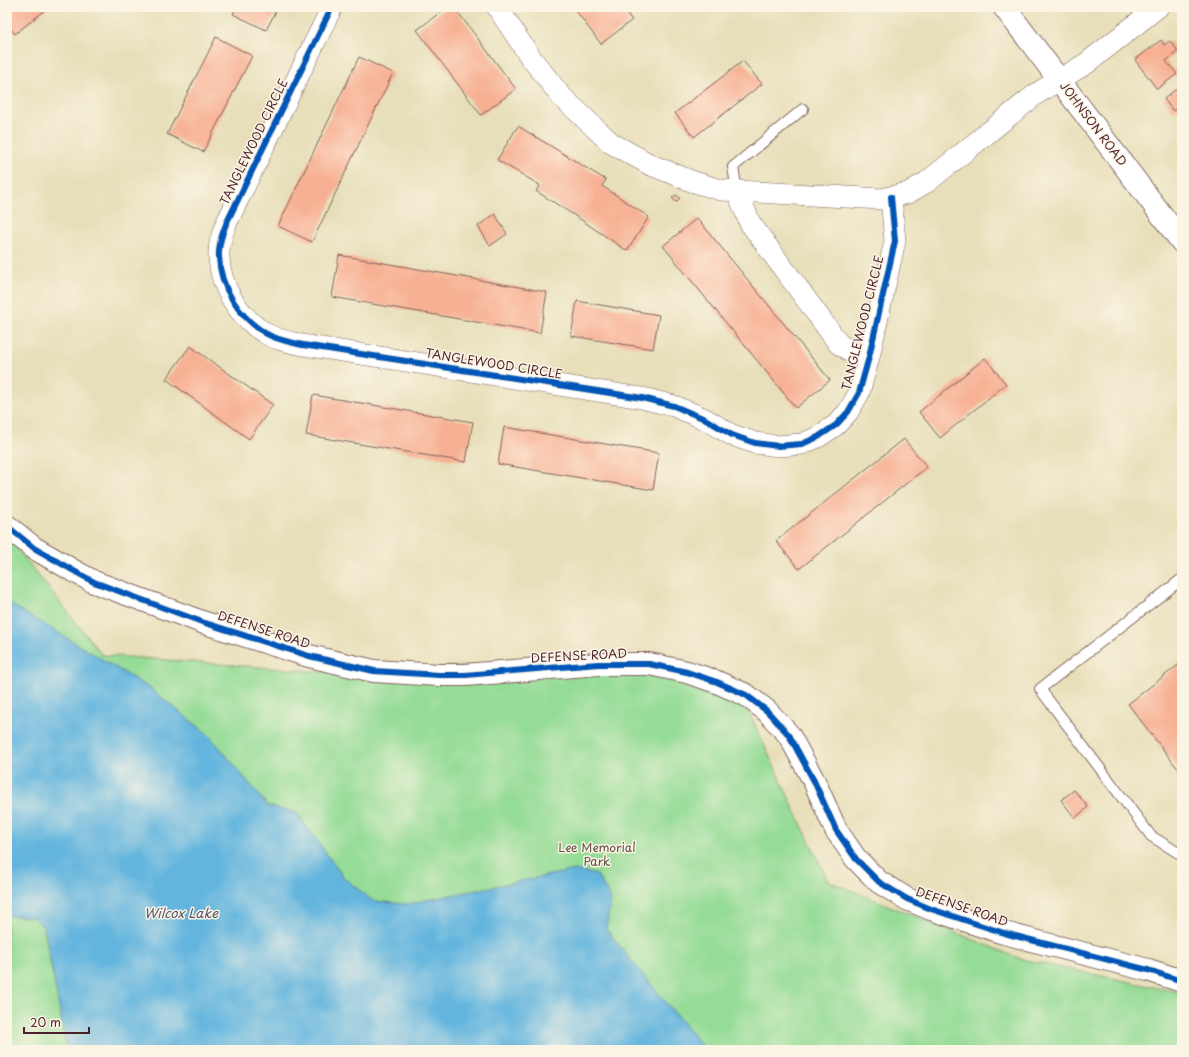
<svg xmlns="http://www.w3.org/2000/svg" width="1189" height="1057" font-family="'Playpen Sans',sans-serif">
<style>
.green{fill:#95dc96;stroke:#707e60}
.water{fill:#63b5de;stroke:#566a84}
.building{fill:#f7b093}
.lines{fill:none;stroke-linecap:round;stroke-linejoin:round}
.lane-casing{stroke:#81625d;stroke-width:12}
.street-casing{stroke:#81625d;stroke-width:22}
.secondary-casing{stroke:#81625d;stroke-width:24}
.lane{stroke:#fff;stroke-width:10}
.street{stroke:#fff;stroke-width:21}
.secondary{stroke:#fff;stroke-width:22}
.cycleway-casing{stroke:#fcf5e5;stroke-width:8}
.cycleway{stroke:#0057b8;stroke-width:6}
.labels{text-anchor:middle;stroke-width:3;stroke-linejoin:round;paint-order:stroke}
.street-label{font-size:12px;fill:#4a1f2b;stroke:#fcf5e5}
.park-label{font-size:12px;fill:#5d4e46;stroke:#fcf5e5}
.water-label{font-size:13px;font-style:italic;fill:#53546a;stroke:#fcf5e5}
</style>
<rect width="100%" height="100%" fill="#fcf5e5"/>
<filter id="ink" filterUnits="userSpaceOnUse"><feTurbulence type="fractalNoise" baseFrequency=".025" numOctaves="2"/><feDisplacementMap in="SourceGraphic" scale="8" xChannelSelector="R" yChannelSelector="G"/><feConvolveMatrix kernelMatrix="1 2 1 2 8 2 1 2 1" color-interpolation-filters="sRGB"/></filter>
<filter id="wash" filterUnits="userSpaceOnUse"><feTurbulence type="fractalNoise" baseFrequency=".012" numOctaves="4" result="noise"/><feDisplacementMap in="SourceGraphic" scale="16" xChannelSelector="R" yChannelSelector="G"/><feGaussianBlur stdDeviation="0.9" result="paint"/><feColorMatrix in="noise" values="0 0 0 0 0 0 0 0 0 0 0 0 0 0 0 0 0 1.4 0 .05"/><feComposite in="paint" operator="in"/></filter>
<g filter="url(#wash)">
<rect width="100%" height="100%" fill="#e7dfb9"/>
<path class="green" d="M7,536l95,119 234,18 328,-17 74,33 90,192 193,78 161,34v57h-1175z"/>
<path class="water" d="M7,602l141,85 61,48 59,71 29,7 47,65 29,23 34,3 168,-34 22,5 14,24 -5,30 99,121h-638l-23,-122 -10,-11 -27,-1z"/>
<g id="blocks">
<g class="building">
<path d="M7,7h42l-34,27 -8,-10z"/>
<path d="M236,7h42l-12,23 -33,-16z"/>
<path d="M447,7h7l62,82 -35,26 -64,-85z"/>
<path d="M573,7h49l10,13 -31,24z"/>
<path d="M216,37l36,19 -49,96 -36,-18z"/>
<path d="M1161,40l3,5 6,-4 8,10 -12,10 11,13 -20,15 -22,-29z"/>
<path d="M359,57l34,16 -81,169 -34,-16z"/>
<path d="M743,61l19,23 -68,53 -19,-24z"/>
<path d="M1182,84v31l-5,-7 -4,3 -9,-12z"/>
<path d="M518,126l88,54 -4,6 47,31 -22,34 -47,-32 -44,-28 4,-6 -43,-25z"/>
<path d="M676,195l4,3 -4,4 -4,-4z"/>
<path d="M495,214l12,20 -17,12 -12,-20z"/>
<path d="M697,218l133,162 -34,28 -133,-162z"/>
<path d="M339,255l208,37 -7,41 -208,-36z"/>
<path d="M577,301l82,14 -6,34 -82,-13z"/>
<path d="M190,346l83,59 -24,34 -83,-60z"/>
<path d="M985,358l21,26 -66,54 -21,-26z"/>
<path d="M313,395l160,27 -7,40 -160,-27z"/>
<path d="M504,427l155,26 -6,37 -155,-26z"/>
<path d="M904,439l23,28 -128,102 -23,-28z"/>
<path d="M1182,662v112l-54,-70z"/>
<path d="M1074,790l14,17 -13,11 -14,-18z"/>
</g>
</g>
</g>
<g filter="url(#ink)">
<use href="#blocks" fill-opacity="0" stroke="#81625d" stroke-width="1"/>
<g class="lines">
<defs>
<g id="lane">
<path d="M737,191l-4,-24 70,-58"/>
<path d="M1182,579l-142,110 111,147 29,18 2,-1"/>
</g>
<g id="street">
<path d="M332,7l-106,217c-4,10 -8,21 -7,33 1,30 20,60 46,76 11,7 25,9 38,12l339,53 32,8 31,13 27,16 23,8 23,3 24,-2 16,-7 18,-12 12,-13 11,-19 10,-36 26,-116 -4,-44"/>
<path d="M497,7l34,51 30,38 50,47 40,22 43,17 27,8 161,9 26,-6 19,-11 109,-88 51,-31 71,-56"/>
<path d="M737,191l13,32 89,121 14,9 16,4"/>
</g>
<g id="secondary">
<path d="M1004,7l178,235"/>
<path d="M7,526l27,22 40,23 20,11 108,40 107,34 65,15 65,4h26l133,-11h51l38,8 30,10 29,13 21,16 22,24 25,46 22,49 20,29 23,23 28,17 24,10 73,24 144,37 34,11"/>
</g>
</defs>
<use href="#lane" class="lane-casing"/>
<use href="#street" class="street-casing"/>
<use href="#secondary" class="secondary-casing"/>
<use href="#lane" class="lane"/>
<use href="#street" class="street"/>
<use href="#secondary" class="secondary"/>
<defs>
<g id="cycleway">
<path d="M332,7l-106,217c-4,10 -8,21 -7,33 1,30 20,60 46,76 11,7 25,9 38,12l339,53 32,8 31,13 27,16 23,8 23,3 24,-2 16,-7 18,-12 12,-13 11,-19 10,-36 26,-116 -4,-44"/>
<path d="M7,526l27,22 40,23 20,11 108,40 107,34 65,15 65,4h26l133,-11h51l38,8 30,10 29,13 21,16 22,24 25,46 22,49 20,29 23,23 28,17 24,10 73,24 144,37 34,11"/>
</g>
</defs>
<use href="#cycleway" class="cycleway-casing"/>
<use href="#cycleway" class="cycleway"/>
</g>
</g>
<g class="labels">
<g class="street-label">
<text transform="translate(1093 124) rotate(53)" y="4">JOHNSON ROAD</text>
<text transform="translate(254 142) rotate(-64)" y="4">TANGLEWOOD CIRCLE</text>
<text transform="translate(863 323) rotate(-76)" y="4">TANGLEWOOD CIRCLE</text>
<text transform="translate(494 364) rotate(9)" y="4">TANGLEWOOD CIRCLE</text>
<text transform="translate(264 630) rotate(18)" y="4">DEFENSE ROAD</text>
<text transform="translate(579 656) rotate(-3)" y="4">DEFENSE ROAD</text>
<text transform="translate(962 907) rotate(19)" y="4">DEFENSE ROAD</text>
</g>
<g class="park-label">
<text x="597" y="852">Lee Memorial<tspan x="597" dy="14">Park</tspan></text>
</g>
<g class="water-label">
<text x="181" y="918">Wilcox Lake</text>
</g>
</g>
<rect width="1189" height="1057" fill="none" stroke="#fcf5e5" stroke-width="24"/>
<path d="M24 1027v6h65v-6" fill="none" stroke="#4a1f2b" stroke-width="2"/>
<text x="30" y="1027" font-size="12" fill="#4a1f2b" stroke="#fcf5e5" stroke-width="3" paint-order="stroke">20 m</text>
</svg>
